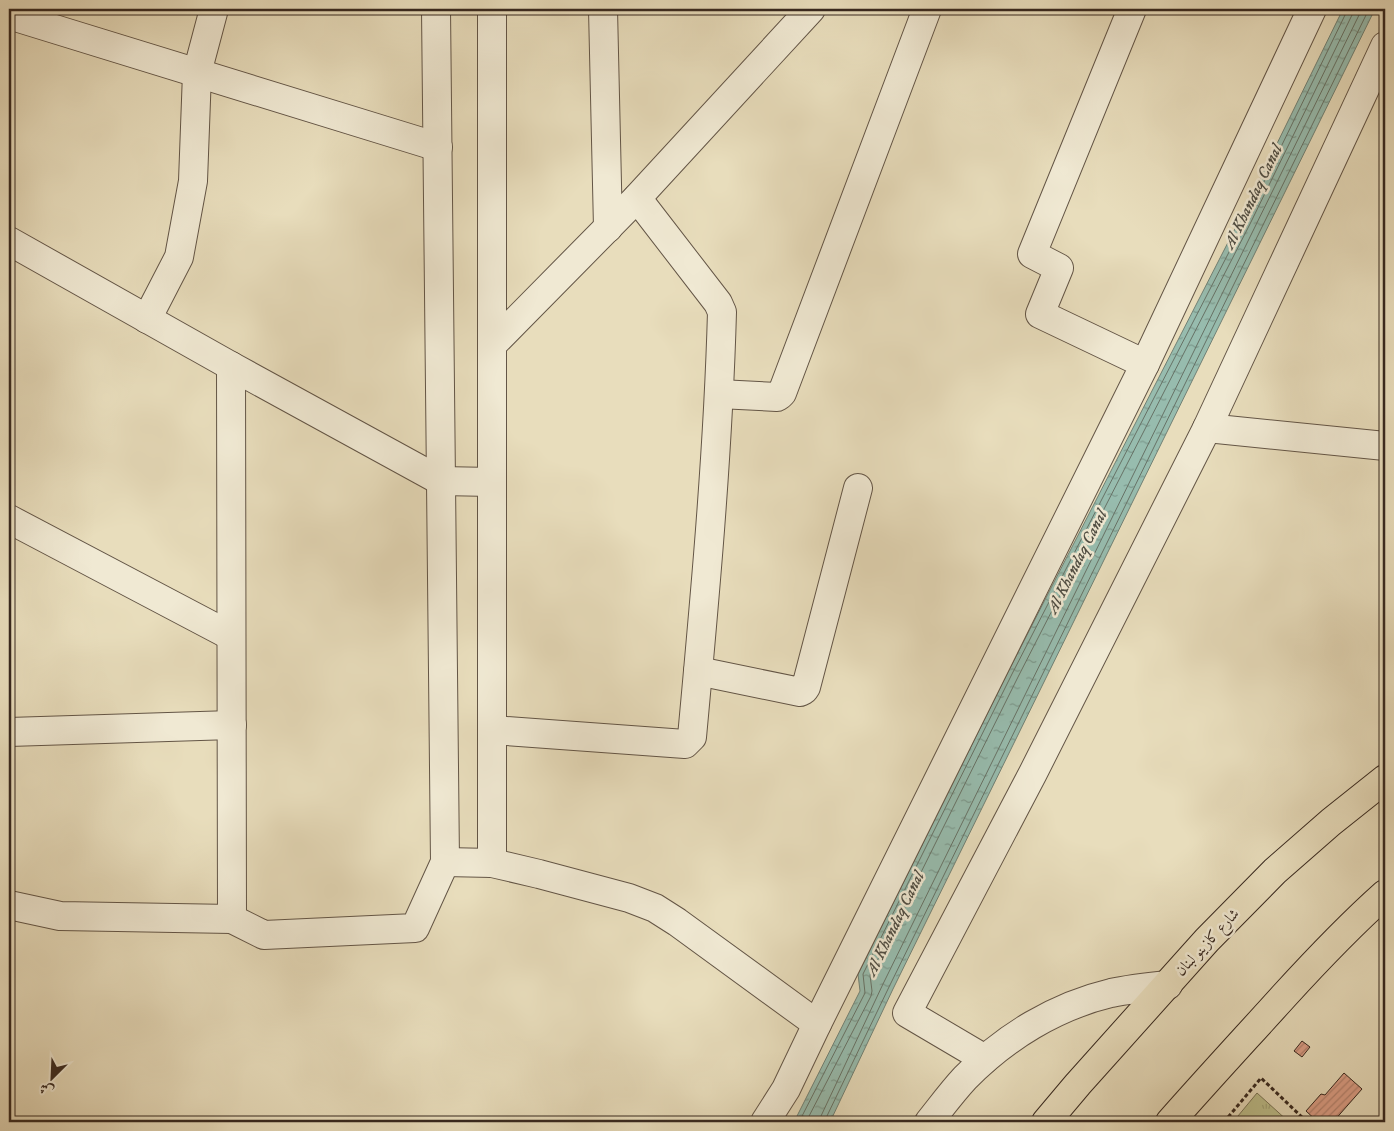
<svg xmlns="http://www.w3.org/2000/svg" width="1394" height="1131" font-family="'IM FELL DW Pica',Amiri,serif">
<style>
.grass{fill:url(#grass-tufts);stroke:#7a7456}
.water{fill:url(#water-ripples);stroke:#718175}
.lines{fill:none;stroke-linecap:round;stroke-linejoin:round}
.shore{stroke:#677266;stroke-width:1}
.building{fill:url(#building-hatch);stroke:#37281f}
.minor-casing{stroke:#635546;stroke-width:30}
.major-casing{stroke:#37281f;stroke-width:30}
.path{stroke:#37281f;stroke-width:3;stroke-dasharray:4 2.5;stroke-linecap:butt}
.minor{stroke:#f0e9d3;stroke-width:28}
.major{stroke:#e8ddbc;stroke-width:28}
.labels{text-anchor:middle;stroke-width:5;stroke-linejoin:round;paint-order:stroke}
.street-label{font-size:15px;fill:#37281f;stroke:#f0e9d3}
.water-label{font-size:16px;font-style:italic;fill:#4f4d43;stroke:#f0e9d3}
</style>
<defs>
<pattern id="grass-tufts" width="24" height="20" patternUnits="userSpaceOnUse" patternTransform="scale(1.25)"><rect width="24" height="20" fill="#bdbf8c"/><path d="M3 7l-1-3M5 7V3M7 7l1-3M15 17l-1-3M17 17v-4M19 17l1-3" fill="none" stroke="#a3a478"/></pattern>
<pattern id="water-ripples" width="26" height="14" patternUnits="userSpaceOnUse" patternTransform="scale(1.25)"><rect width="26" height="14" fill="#97bcae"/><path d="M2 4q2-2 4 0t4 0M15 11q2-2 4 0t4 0" fill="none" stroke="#7c998d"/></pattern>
<pattern id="building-hatch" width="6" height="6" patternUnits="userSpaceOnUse" patternTransform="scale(1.25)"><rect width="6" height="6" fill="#dc9f87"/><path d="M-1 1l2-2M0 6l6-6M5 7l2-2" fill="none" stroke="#b3826e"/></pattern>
</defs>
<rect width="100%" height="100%" fill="#e8ddbc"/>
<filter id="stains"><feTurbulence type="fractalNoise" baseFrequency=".004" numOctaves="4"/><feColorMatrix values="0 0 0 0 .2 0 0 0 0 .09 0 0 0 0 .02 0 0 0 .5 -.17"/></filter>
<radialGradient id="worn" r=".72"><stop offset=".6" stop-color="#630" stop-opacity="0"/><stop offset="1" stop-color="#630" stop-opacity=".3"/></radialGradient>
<path class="grass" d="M1257,1093l32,29h-56z"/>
<path class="water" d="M1343,9h32l-482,980 -63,133h-36l66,-131 -2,-17 150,-302 232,-453z"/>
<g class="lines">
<g class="shore">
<path d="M799,1122l66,-129 -2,-19 49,-99 100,-201 233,-453 101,-208 1,-4"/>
<path d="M806,1122l65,-126 1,-5 -2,-16 148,-298 232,-453 102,-209 1,-6"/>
<path d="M820,1122l1,-6 62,-132 479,-975"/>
<path d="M826,1122v-4l63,-131 480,-978"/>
</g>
</g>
<g class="building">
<path d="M1302,1041l8,6 -8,10 -8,-6z"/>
<path d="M1344,1073l18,16 -29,33h-15l-12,-11 15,-17 4,1z"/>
</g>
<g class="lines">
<defs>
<g id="minor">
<path d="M603,9l5,219"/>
<path d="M1132,9l-100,245 27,14 -19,46 105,50"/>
<path d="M9,15l429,132"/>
<path d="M9,241l222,125 210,115 51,1"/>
<path d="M147,319l32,-62 14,-76 4,-108 17,-64"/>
<path d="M492,345l145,-147 174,-189"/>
<path d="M231,366l1,553"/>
<path d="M719,394l58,3 3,-2 2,-2 145,-384"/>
<path d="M1207,428l178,18"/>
<path d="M9,519l222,117"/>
<path d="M698,671l102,21 4,-2 2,-3 52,-199"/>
<path d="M492,730l193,14 7,-7c13,-141 26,-283 30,-425l-4,-9 -81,-105"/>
<path d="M9,732l223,-7"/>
<path d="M445,862l47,1 47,11 90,24 26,10 22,14 140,102"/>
<path d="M492,863v-854"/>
<path d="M9,905l51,11 172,3 32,16 151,-7 30,-66 -9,-853"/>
<path d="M985,1059l-78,-46 126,-240 174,-345 178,-382"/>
<path d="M765,1122l21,-33 31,-65 328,-660 167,-355"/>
<path d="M929,1122c12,-15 23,-30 36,-44 40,-41 91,-72 146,-85 19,-4 38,-6 57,-8"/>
</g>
<g id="major">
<path d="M1046,1122l32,-38 129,-144 68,-69 56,-49 54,-43"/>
<path d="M1170,1122c37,-42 75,-83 113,-125 32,-35 66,-71 102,-103"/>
</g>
</defs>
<use href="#minor" class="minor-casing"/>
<use href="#major" class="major-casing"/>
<path class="path" d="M1224,1122l37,-44 46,44"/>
<use href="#minor" class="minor"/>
<use href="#major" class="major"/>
</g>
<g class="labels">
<g class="street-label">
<text transform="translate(1207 942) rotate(-47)" y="5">شارع كازينو لبنان</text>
</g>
<g class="water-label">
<text transform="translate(1252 196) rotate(-64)" y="6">Al Khandaq Canal</text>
<text transform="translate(1076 561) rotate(-63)" y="6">Al Khandaq Canal</text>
<text transform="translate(894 923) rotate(-64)" y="6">Al Khandaq Canal</text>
</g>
</g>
<rect width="1394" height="1131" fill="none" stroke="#e8ddbc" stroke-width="30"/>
<rect x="10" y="10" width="1374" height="1111" fill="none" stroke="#37281f" stroke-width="2.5"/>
<rect x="15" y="15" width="1364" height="1101" fill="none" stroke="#37281f"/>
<g transform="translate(52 1078) rotate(204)" stroke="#f0e9d3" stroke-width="4" paint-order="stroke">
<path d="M0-4L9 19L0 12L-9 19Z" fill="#37281f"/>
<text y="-8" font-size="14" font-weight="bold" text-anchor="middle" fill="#37281f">ش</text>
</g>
<rect width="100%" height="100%" filter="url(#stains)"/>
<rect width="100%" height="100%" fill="url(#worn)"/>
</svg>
